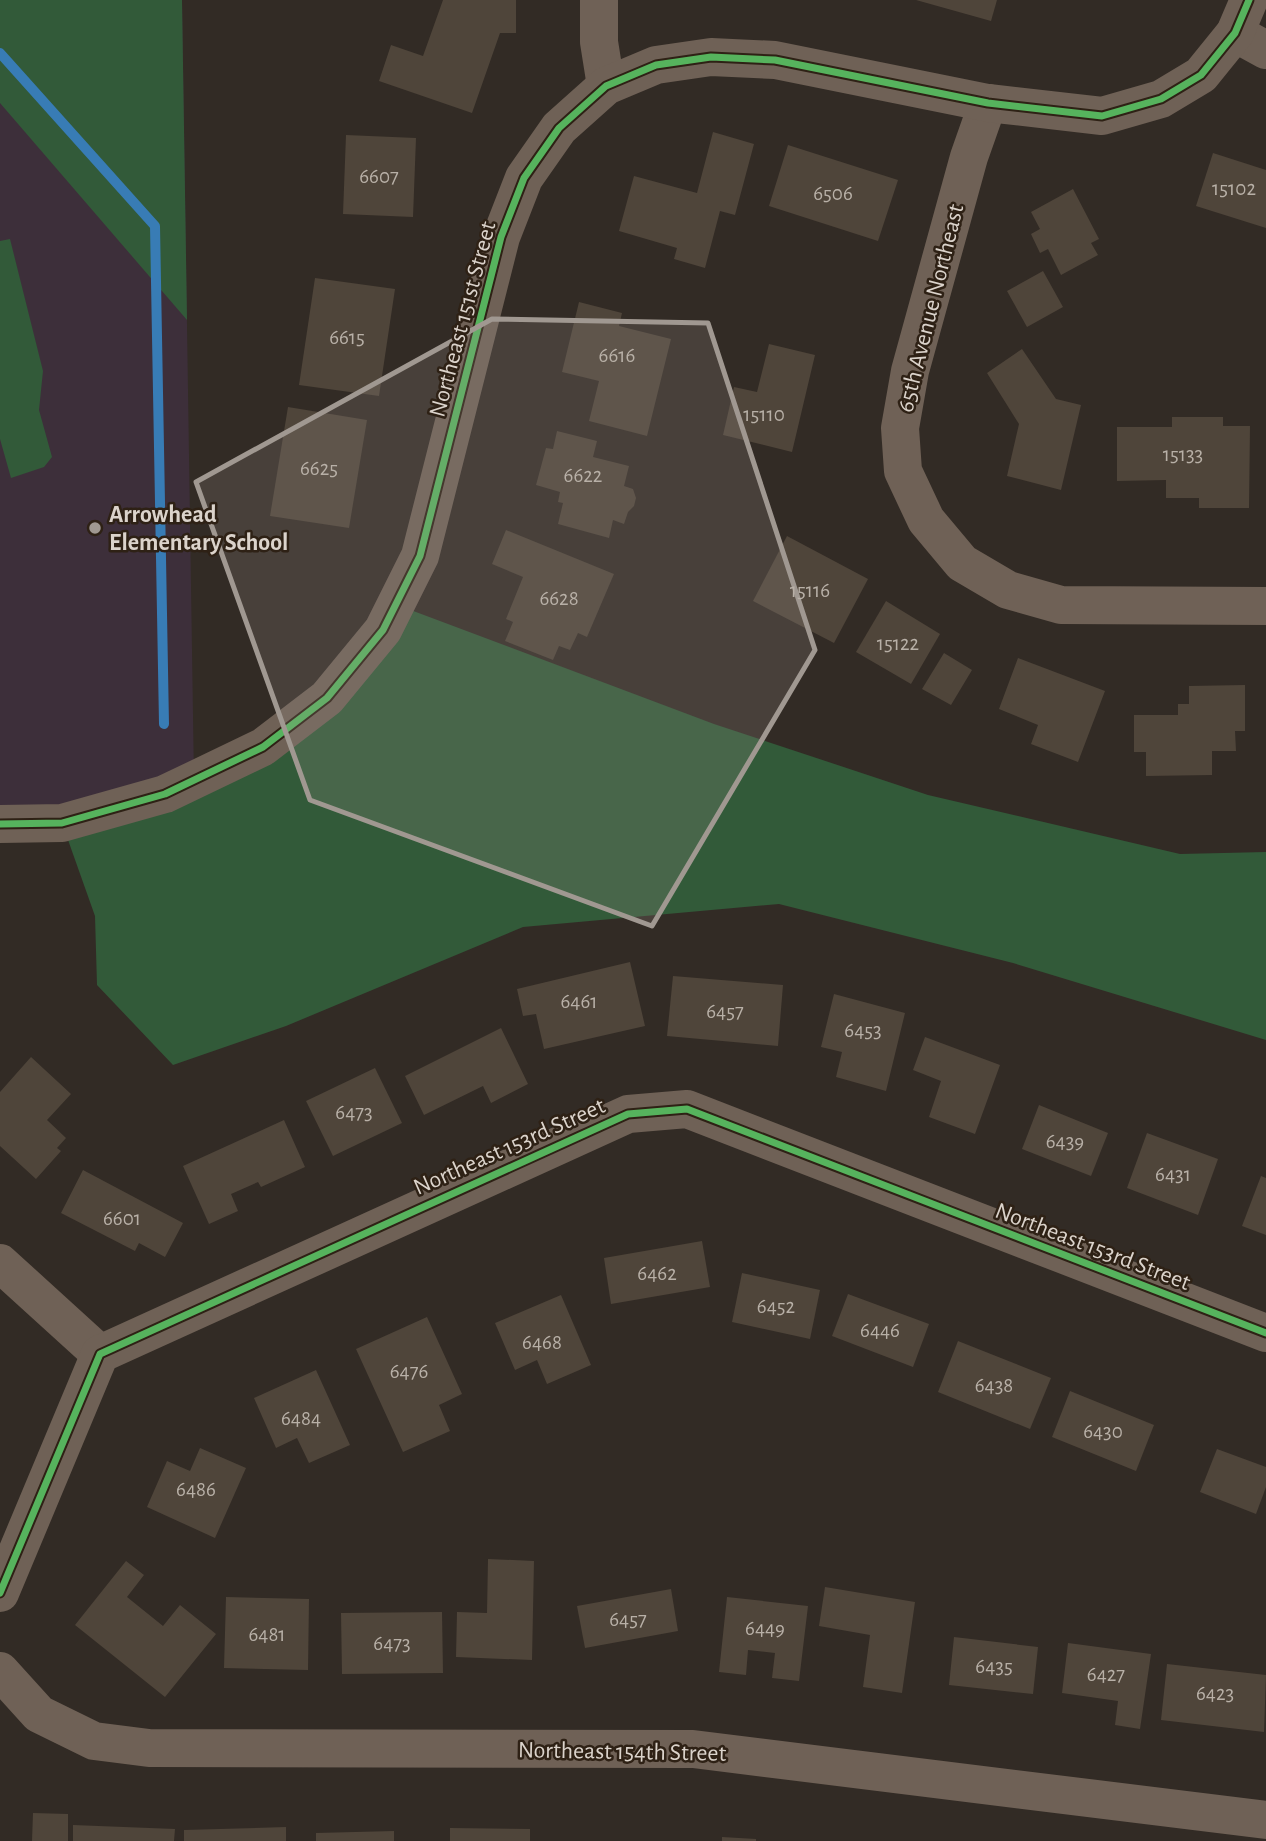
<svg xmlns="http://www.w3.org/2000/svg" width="1266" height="1841" font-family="'Alegreya Sans',sans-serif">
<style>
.education{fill:#3d2f3a}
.green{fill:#325a39}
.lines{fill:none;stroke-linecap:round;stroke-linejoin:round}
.stream{stroke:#387cb5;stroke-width:10}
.building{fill:#4f453a}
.minor{stroke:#6f6156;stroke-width:38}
.cycleway-casing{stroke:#2e2115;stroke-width:11}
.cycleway{stroke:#56b35d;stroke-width:7}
.marked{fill:#a09891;fill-opacity:0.2;stroke:#a09891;stroke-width:5;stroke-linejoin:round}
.poi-dot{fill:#a09891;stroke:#2e2115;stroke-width:2.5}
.labels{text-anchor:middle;stroke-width:5;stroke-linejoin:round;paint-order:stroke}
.number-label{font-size:21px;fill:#b8b0a7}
.street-label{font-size:24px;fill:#dbd3cb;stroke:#2e2115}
.poi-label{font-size:24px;font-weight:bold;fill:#dbd3cb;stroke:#2e2115;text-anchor:start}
</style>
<rect width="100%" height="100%" fill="#322b25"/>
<path class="education" d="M0,0h182l12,780 -194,42z"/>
<g class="green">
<path d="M0,0h182l5,320 -187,-217z"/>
<path d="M10,239l33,132 -4,39 13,47 -8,10 -33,11 -11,-39v-198z"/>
<path d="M392,603l322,121 214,71 252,59 86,-2v188l-253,-77 -234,-59 -256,23 -237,99 -113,39 -76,-80 -2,-69 -33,-93 201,-76z"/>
</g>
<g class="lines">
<path class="stream" d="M0,53l155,173 9,498"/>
</g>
<g class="building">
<path d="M443,0h73v33h-16l-28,80 -93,-32 12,-36 32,11z"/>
<path d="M916,0h81l-6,21z"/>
<path d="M713,132l41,12 -19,71 -15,-4 -15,57 -31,-9 3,-11 -58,-17 15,-55 63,17z"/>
<path d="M346,135l70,3 -3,79 -70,-3z"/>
<path d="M788,145l110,35 -20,61 -109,-35z"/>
<path d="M1213,153l53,17v58l-70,-22z"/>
<path d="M1073,189l26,50 -8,4 7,12 -37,20 -13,-26 -8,4 -9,-19 9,-5 -9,-17z"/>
<path d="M1043,271l20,36 -36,20 -20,-36z"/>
<path d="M315,278l80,11 -16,107 -80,-11z"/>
<path d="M579,302l43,11 -3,13 52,13 -24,97 -58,-15 10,-40 -37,-9z"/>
<path d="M769,344l46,11 -23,97 -69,-17 11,-48 23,5z"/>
<path d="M1022,349l34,50 25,6 -20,85 -54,-14 12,-52 -32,-51z"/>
<path d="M288,407l79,13 -18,108 -79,-12z"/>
<path d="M1172,417h51v9h27l-1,82h-50v-10h-33v-18l-49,1v-54h55z"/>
<path d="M557,431l40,10 -4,16 36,9 -5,20 9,3 3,9 -2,8 -6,6 -4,12 -11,-4 -4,18 -51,-14 5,-21 -5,-1 2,-10 -24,-7 10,-37 7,1z"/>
<path d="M506,530l108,44 -27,63 -9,-4 -8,17 -11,-4 -6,14 -48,-19 8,-19 -7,-3 17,-42 -31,-13z"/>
<path d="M787,536l81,43 -34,64 -81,-42z"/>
<path d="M886,601l54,33 -29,50 -55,-32z"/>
<path d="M944,653l28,17 -21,35 -29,-16z"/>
<path d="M1018,658l87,33 -27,71 -47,-18 7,-19 -39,-16z"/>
<path d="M1245,685v46h-10l1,20h-24v24l-66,1v-24h-12v-37h44v-11h11v-18z"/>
<path d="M630,962l15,64 -101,23 -8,-35 -13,2 -6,-27z"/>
<path d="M673,976l110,9 -5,61 -111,-10z"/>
<path d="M834,994l71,19 -19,78 -50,-14 6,-25 -21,-5z"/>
<path d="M501,1028l27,56 -37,19 -8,-17 -59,29 -19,-39z"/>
<path d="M925,1037l75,28 -25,69 -46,-17 12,-36 -28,-11z"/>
<path d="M31,1057l40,37 -24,26 19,18 -9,10 4,3 -25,28 -36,-33v-54z"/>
<path d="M375,1068l27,55 -69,33 -27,-55z"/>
<path d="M1039,1105l69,28 -17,43 -69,-27z"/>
<path d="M284,1120l21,47 -44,20 -3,-5 -27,12 7,17 -29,13 -26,-58z"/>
<path d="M1147,1133l71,26 -20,56 -71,-27z"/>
<path d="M83,1170l100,53 -18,34 -26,-14 -4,8 -74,-38z"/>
<path d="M1261,1176l5,2v57l-24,-9z"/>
<path d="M702,1241l8,46 -99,17 -7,-46z"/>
<path d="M742,1273l78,17 -10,49 -78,-17z"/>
<path d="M848,1294l81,30 -16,43 -81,-31z"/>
<path d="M561,1295l30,70 -44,19 -10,-24 -22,10 -20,-47z"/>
<path d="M427,1317l35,77 -23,11 11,26 -47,21 -47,-103z"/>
<path d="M958,1341l93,37 -21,51 -92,-37z"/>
<path d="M316,1370l34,75 -41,18 -12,-25 -21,10 -22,-50z"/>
<path d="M1070,1391l84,34 -18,46 -84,-34z"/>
<path d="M200,1448l46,20 -31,70 -68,-31 20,-46 23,10z"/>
<path d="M1217,1449l49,18v20l-10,27 -56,-22z"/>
<path d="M488,1559l46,2 -2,99 -76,-3 1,-45 30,1z"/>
<path d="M126,1561l18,14 -17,22 36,29 17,-21 36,29 -51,63 -90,-72z"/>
<path d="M825,1587l90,15 -13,91 -39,-6 7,-52 -51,-9z"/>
<path d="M671,1589l7,42 -93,17 -8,-42z"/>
<path d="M226,1597l83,2 -1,71 -84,-2z"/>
<path d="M727,1597l81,9 -9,75 -27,-3 3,-25 -27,-3 -2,25 -27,-3z"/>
<path d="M442,1612l1,61 -101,1 -1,-61z"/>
<path d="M954,1637l84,10 -5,47 -84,-9z"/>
<path d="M1068,1643l83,11 -11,75 -25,-4 3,-24 -56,-8z"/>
<path d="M1167,1664l99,11 -2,57 -103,-12z"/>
<path d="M33,1813l35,1v27h-36z"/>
<path d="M73,1825l102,4 -1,12h-101z"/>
<path d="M286,1827v14h-102v-11z"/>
<path d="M450,1828l80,1v12h-80z"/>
<path d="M394,1831v10h-78v-8z"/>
<path d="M722,1837l34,2v2h-34z"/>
</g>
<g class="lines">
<g class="minor">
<path d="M599,0v42l7,44"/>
<path d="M1235,33l31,17"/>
<path d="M988,103l-19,54 -59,214 -10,57 3,43 23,49 36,43 46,27 53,15 205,1"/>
<path d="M0,824l62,-1 103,-29 98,-47 64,-49 56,-68 37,-74 81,-319 23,-59 35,-50 47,-42 50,-21 55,-8 64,3 213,43 114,13 59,-17 40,-24 34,-42 14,-33"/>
<path d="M0,1263l100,91"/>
<path d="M0,1593l100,-239 528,-240 59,-5 579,224"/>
<path d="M0,1671l39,43 55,27 55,7 544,1 573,71"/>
</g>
<defs>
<g id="cycleway">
<path d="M0,824l62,-1 103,-29 98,-47 64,-49 56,-68 37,-74 81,-319 23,-59 35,-50 47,-42 50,-21 55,-8 64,3 213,43 114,13 59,-17 40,-24 34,-42 14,-33"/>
<path d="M0,1593l100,-239 528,-240 59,-5 579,224"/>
</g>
</defs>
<use href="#cycleway" class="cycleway-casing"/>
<use href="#cycleway" class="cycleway"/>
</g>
<path class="marked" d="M492,319l216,4 107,327 -163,276 -342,-126 -114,-318z"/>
<circle class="poi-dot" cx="95" cy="528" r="7"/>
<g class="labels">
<g class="number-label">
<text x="379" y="183">6607</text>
<text x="1234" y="195">15102</text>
<text x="833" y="200">6506</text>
<text x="347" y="344">6615</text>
<text x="617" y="362">6616</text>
<text x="764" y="421">15110</text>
<text x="1183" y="461">15133</text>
<text x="319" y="475">6625</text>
<text x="583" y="482">6622</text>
<text x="810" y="597">15116</text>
<text x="559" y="605">6628</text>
<text x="898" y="650">15122</text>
<text x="579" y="1008">6461</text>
<text x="725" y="1018">6457</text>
<text x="863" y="1037">6453</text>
<text x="354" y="1119">6473</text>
<text x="1065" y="1148">6439</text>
<text x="1173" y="1181">6431</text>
<text x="122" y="1225">6601</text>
<text x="657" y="1280">6462</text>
<text x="776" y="1313">6452</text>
<text x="880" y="1337">6446</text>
<text x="542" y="1349">6468</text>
<text x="409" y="1378">6476</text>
<text x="994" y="1392">6438</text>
<text x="301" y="1425">6484</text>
<text x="1103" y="1438">6430</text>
<text x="196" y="1496">6486</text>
<text x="628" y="1626">6457</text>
<text x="765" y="1635">6449</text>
<text x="267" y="1641">6481</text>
<text x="392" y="1650">6473</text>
<text x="994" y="1673">6435</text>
<text x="1106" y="1681">6427</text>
<text x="1215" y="1700">6423</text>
</g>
<g class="street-label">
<text transform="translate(930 308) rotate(-76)" y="8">65th Avenue Northeast</text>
<text transform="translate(462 319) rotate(-75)" y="8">Northeast 151st Street</text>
<text transform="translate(509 1146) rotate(-24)" y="8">Northeast 153rd Street</text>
<text transform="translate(1093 1246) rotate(21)" y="8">Northeast 153rd Street</text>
<text transform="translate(622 1751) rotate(1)" y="8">Northeast 154th Street</text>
</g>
<g class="poi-label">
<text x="109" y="522">Arrowhead<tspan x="109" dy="28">Elementary School</tspan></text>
</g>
</g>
</svg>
